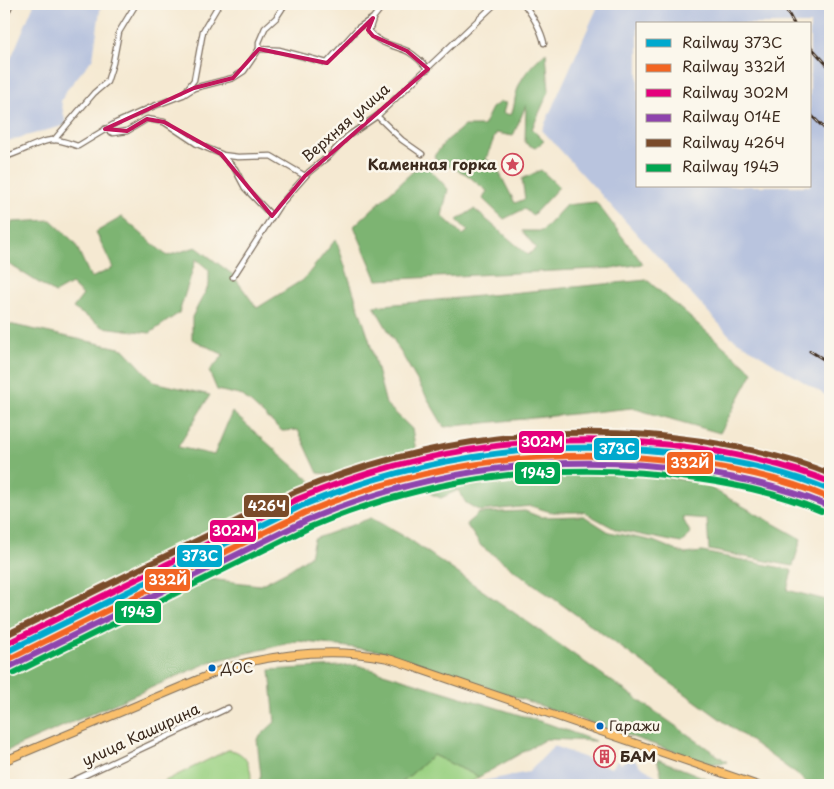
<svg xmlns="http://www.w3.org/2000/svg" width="834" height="789" font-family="'Playpen Sans',sans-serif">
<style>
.industrial{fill:#b9c4de;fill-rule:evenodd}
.green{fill:#9cd284;stroke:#6c7e51}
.forest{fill:#7db472;stroke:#5c6f48}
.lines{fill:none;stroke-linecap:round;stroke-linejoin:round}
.minor-casing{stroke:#7c6d5d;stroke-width:7}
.tertiary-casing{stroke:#7c6d5d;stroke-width:8}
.primary-casing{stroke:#7c6d5d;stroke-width:9}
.minor{stroke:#fff;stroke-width:4.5}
.tertiary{stroke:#fff;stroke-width:5.5}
.primary{stroke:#f9bf6c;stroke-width:7}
.rail-casing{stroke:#3b2a1e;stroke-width:3}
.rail{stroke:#fbf7ec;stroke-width:1;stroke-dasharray:4;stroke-linecap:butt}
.rail-1-casing{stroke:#fbf7ec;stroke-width:10}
.rail-2-casing{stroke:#fbf7ec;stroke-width:10}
.rail-3-casing{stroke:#fbf7ec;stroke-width:10}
.rail-4-casing{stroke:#fbf7ec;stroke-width:10}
.rail-5-casing{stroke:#fbf7ec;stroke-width:10}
.rail-6-casing{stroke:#fbf7ec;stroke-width:10}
.rail-1{stroke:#00a9ce;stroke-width:6}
.rail-2{stroke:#f26522;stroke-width:6}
.rail-3{stroke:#e5007d;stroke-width:6}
.rail-4{stroke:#8e44ad;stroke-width:6}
.rail-5{stroke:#7a4b2a;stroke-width:6}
.rail-6{stroke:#00a651;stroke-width:6}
.marked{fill:none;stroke:#c2185b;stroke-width:4;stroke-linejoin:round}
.bus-dot{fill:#0065bd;stroke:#fbf7ec;stroke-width:2}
.labels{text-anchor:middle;stroke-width:5;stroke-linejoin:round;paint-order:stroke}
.bus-label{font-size:14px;fill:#3b2a1e;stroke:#fbf7ec;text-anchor:start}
.street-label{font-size:15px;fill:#3b2a1e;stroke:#fbf7ec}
.poi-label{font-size:15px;font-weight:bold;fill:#3b2a1e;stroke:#fbf7ec;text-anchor:end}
.line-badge{stroke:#fbf7ec;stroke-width:2}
.badge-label{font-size:14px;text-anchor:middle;font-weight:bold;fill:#fff}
</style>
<rect width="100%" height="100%" fill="#fbf7ec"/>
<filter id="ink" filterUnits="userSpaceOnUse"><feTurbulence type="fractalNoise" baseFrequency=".02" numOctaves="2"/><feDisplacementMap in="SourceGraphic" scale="10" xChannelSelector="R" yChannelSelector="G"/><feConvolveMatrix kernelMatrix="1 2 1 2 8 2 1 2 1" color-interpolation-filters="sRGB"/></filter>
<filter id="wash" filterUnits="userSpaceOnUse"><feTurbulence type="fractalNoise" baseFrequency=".0096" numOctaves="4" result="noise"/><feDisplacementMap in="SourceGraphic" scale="20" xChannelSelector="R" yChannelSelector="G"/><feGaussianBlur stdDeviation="1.12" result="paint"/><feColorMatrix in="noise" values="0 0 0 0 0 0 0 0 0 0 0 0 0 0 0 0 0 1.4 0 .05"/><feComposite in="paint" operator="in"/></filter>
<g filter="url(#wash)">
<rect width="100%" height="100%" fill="#f5e9d2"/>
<g class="industrial">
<path d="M34,4h67l-8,54 -27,33 -5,10 5,24 -62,17v-67z"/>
<path d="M599,4h231v394l-99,-61 -189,-207zM638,24h172v162h-172z"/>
<path d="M554,746l57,22 6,-7h2l2,3 9,-9 10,11 26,16 -1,3h-185l3,-4 46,-9z"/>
</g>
<g class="green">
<path d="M228,750c17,0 26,19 22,35h-89l2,-3z"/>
<path d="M433,755l46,22 -12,8h-68z"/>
</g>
<g class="forest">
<path d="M546,52l3,39 -17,38 12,12 -9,7 -10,-5 1,-38 -13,31 -17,-3 -10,26 11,9 18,35 10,-4 -3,-20 19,-9 18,17 -26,28 -9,-6 -20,10 -21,-20 4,-8 -21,-17 -29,-13 -3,-5 11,-14 19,-16h19l9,-18 8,-6 6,1 -3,10 8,2c4,-8 3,-16 6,-24 5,-17 17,-28 29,-39z"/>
<path d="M423,162l25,27 -6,27 21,19 5,-4 -11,-11 17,-11 54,46 8,-7 -14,-17h20l24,-26 30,-3 47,62 -29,4 -237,12 -23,-54z"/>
<path d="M122,217l45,39 29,-9 36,27 25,34 47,-29 32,-40 33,100 17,65 26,25 4,22 -80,24 -18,-2 -20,-43 -16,1 -39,-35 -26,-6 -8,-19 15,-16 -32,-16v-22l17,-32v-15l-13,-11 -17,54 -29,20 -47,-6 -30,-19 10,-13 -12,-11 -16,9 -51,-32v-15l8,-24 39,-2 24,23 16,35 22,-10 -17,-36z"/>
<path d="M647,280l106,92 -33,61 -88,-25 -188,19 -70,-121z"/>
<path d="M4,323l120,26 30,33 56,13 -32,52 36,8 18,-43 81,71 -309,153z"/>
<path d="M603,469l97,13 101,57 -8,27 -84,-16 -2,-31 -25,-2 9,17 -10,9 -64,-13 -33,-18h-33l-20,-6 -51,5 -14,-8 -8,-13 -17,8 -10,-4 3,-10 75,-11z"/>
<path d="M525,511l15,6 44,-1 25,16 44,9 32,13 17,-2 90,18 -5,20 43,11v184h-21l-10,-9 -318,-230 -15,-22 13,-11z"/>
<path d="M371,518l38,21 318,223 -16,2 -330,-113 -83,-10 -88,21 -206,90v-77l196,-97 60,7 29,-15 21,-14 4,-17z"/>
<path d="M357,665l192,59 46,17 -49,-2 -67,38 -46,-22 -34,30h-142l4,-9 -4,-37 18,-17 -5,-52z"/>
<path d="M657,759l66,26h-59z"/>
</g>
</g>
<g filter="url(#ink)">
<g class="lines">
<defs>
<g id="minor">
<path d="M524,4c8,11 17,25 20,39"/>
<path d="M373,19l-4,12c10,14 26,14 40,21 8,5 13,10 19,17"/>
<path d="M259,49l20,1 48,13 31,-35 15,-10 11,-14"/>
<path d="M185,92l9,-12 9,-49 16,-27"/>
<path d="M377,116l25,24 20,14"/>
<path d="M105,129l8,4 14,-2 20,-12 17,3 33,22 24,10 14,15 10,19 27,28"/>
<path d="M54,140l40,-47 13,-11 6,-19 6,-31 17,-28"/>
<path d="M222,155l16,2 33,-1 34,20"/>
<path d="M4,157c15,-3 37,-18 50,-17 8,0 17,4 24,6l38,-23 38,-17 29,-11 11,-7 39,-10 11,-7 15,-22v-7l6,-14 11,-10 9,-14"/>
<path d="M233,277l46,-71 30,-34 21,-17 18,-19 29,-20 118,-112"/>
<path d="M64,785l164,-77"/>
</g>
<path id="tertiary" d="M4,17l6,-13"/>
<path id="primary" d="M4,761l224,-94c50,-13 107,-19 158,-9 11,3 22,7 33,11l338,116"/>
</defs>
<use href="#minor" class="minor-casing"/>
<use href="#tertiary" class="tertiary-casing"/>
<use href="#primary" class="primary-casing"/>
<use href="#minor" class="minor"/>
<use href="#tertiary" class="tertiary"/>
<use href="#primary" class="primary"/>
<defs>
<g id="rail">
<path d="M783,4l11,20"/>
<path d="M810,46l20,22"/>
<path d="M810,114l20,20"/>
<path d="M810,351l20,12"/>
</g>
</defs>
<use href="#rail" class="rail-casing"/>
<use href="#rail" class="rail"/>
<defs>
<path id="rail-1" d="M4,653l297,-147c126,-53 263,-70 397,-50 46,7 89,16 132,34"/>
<path id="rail-2" d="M7,660l297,-147c125,-53 261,-69 395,-49 44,6 87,16 128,33"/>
<path id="rail-3" d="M4,645l294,-146c128,-54 267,-71 404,-50 44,7 87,16 128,33"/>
<path id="rail-4" d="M11,666l296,-146c123,-52 257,-69 389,-49 45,7 87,16 128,33"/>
<path id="rail-5" d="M4,636l291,-144c129,-54 269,-71 407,-51 44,7 87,16 128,33"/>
<path id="rail-6" d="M14,673l296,-146c123,-52 255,-68 387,-48 43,6 84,15 124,32"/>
</defs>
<use href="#rail-1" class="rail-1-casing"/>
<use href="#rail-2" class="rail-2-casing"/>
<use href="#rail-3" class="rail-3-casing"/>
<use href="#rail-4" class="rail-4-casing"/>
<use href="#rail-5" class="rail-5-casing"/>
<use href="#rail-6" class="rail-6-casing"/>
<use href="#rail-1" class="rail-1"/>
<use href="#rail-2" class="rail-2"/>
<use href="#rail-3" class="rail-3"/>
<use href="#rail-4" class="rail-4"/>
<use href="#rail-5" class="rail-5"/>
<use href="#rail-6" class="rail-6"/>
</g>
</g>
<path class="marked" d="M373,18l-5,12 5,6 34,15 21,18 -123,107 -33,40 -51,-62 -57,-32 -17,-3 -20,12 -22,-2 89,-41 39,-10 26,-29 68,14z"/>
<defs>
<symbol id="sight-ring" viewBox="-11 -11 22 22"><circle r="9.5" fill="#fbf7ec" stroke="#d1495b" stroke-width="1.5"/><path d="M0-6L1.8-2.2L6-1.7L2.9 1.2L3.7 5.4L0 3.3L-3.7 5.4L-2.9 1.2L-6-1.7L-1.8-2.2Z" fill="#d1495b"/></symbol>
<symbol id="building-ring" viewBox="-11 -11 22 22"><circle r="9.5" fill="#fbf7ec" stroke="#d1495b" stroke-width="1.5"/><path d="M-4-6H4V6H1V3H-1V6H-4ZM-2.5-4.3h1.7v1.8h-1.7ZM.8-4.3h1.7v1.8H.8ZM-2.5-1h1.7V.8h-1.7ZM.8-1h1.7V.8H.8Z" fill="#d1495b"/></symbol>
</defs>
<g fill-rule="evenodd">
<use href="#sight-ring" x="500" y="152" width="25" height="25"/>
<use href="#building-ring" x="592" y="744" width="25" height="25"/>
</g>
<g class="bus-dot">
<circle cx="212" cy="668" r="4.5"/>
<circle cx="600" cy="726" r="4.5"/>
</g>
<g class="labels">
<g class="bus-label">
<text x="221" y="673">ДОС</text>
<text x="609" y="731">Гаражи</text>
</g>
<g class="street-label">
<text transform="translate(346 123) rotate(-41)" y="5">Верхняя улица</text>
<text transform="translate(141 735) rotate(-25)" y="5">улица Каширина</text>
</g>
<g class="poi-label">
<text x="497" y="170">Каменная горка</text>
<text x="620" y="762" text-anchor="start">БАМ</text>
</g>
</g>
<g class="line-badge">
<rect x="518" y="430" width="47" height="24" rx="5" fill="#e5007d"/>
<rect x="593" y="437" width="47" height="24" rx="5" fill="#00a9ce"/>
<rect x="666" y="451" width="48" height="24" rx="5" fill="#f26522"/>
<rect x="514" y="461" width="47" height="24" rx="5" fill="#00a651"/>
<rect x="243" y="494" width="47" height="24" rx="5" fill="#7a4b2a"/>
<rect x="209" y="519" width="48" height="24" rx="5" fill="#e5007d"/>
<rect x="176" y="544" width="47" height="24" rx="5" fill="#00a9ce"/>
<rect x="144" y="568" width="47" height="24" rx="5" fill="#f26522"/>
<rect x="114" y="600" width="48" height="24" rx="5" fill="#00a651"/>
</g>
<g class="badge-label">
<text x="542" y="447">302М</text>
<text x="617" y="454">373C</text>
<text x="690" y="468">332Й</text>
<text x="538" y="478">194Э</text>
<text x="267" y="511">426Ч</text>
<text x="233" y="536">302М</text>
<text x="200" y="561">373C</text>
<text x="168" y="585">332Й</text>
<text x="138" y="617">194Э</text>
</g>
<rect width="834" height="789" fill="none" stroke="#fbf7ec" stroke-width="20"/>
<rect x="636" y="22" width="175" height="165" fill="#fbf7ec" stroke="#aea59a"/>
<rect x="646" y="39" width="25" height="8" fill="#00a9ce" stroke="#aea59a"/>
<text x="682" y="48" font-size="15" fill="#3b2a1e">Railway 373C</text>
<rect x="646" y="64" width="25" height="8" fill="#f26522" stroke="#aea59a"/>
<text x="682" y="72" font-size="15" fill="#3b2a1e">Railway 332Й</text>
<rect x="646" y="89" width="25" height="8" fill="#e5007d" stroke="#aea59a"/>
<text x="682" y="98" font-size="15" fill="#3b2a1e">Railway 302М</text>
<rect x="646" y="114" width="25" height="8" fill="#8e44ad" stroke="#aea59a"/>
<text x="682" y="122" font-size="15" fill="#3b2a1e">Railway 014Е</text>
<rect x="646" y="139" width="25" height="8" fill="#7a4b2a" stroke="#aea59a"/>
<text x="682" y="148" font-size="15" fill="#3b2a1e">Railway 426Ч</text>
<rect x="646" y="164" width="25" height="8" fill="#00a651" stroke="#aea59a"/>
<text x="682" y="172" font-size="15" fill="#3b2a1e">Railway 194Э</text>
</svg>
